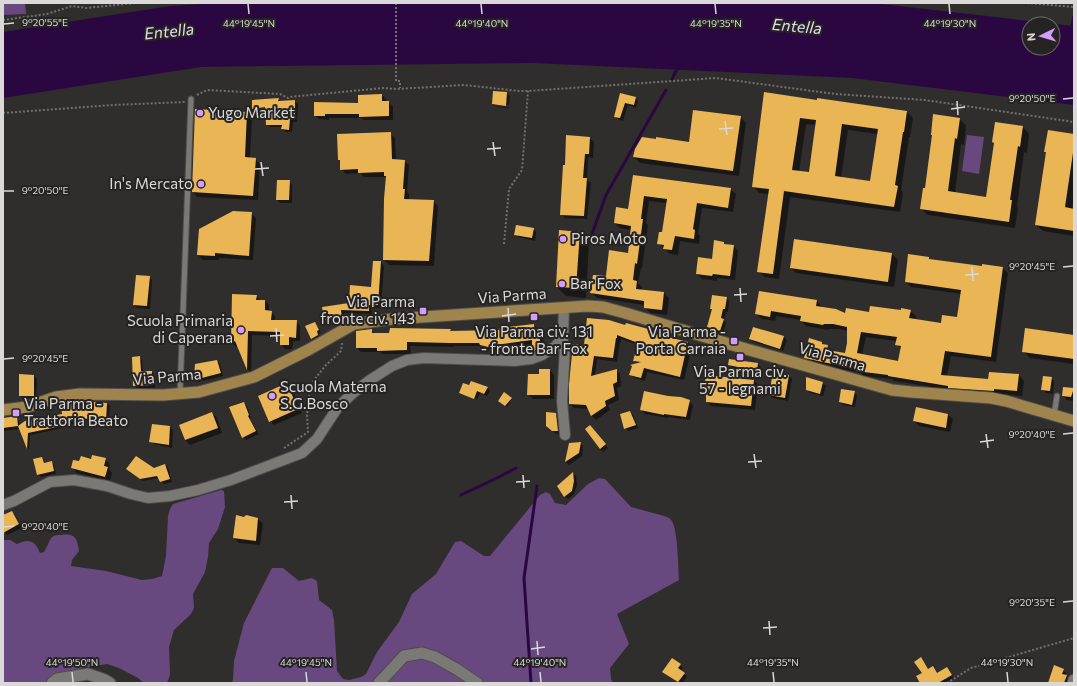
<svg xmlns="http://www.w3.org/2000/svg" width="1077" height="686" font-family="Commissioner,sans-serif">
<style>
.green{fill:#67497f}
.water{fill:#2b0741;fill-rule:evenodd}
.shadow{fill:#0007;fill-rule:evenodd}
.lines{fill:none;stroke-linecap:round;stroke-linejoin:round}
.stream{stroke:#2b0741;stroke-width:3}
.building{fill:#eab554;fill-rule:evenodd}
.service-casing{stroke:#4e4d4b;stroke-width:7}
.minor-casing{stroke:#4e4d4b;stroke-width:12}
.tertiary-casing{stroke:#4e4d4b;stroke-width:13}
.primary-casing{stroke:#4e4d4b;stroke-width:13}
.path{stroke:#72706e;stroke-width:2;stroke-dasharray:2 2;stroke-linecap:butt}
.service{stroke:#7b7976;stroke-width:5}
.minor{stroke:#7b7976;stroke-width:10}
.tertiary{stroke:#7b7976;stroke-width:11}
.primary{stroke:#a0844e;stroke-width:11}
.ticks{fill:none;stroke:#dad9d7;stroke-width:1.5}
.poi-dot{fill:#d29dfd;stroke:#262422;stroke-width:1.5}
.labels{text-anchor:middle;stroke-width:4;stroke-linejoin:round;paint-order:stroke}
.poi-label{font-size:15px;fill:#dad9d7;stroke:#262422;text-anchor:start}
.street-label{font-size:15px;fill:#dad9d7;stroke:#262422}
.water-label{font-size:16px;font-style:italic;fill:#e5daf0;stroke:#262422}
.ticks-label{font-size:10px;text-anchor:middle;fill:#dad9d7;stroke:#262422;stroke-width:4;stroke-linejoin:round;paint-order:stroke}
</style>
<rect width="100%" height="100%" fill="#302e2c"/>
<g class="green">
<path d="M3,3h22l1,11 -23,1z"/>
<path d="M967,135l17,2 -5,37 -17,-3z"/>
<path d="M599,478l6,1 26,28 33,9c3,1 6,2 8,5 6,11 6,45 7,59l-62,34 12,30 -19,24 1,11 2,4h-381l1,-3 1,-19 10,-38 28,-55h11l16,13 13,-3 5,3 2,19 13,10 2,10 3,51 6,8 6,1 12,-3 5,-3 11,-22 22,-30 13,-28 24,-20 19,-32 6,-1 23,15h6l50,-61 6,-3 4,2 5,9 11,2 22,-21z"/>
<path d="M221,490l3,1 1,16 -7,22 -9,14 -1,14 -3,15 -12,22 1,14 -3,6 -17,16 -5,17 1,28 -3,8h-23l-6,-5 -19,-10 -12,-4 -35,6 -19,6 -7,7h-43v-143h7l7,4c13,-6 18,-3 23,9l4,-1c3,-5 5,-11 8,-15 3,-2 6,-2 9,-2 14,-2 16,3 18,16l-7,9 -1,6 35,5 36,9 10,-1 10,-3 4,-20 2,-40 2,-7 3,-5z"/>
</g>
<path class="water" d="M220,3h652l202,23v79l-222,-27 -319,-15 -332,4 -198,31v-66l167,-26zM1029,24h24v24h-24z"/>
<g class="shadow">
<path d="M507,93l3,3 -1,9 -14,-1v2l14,1v1l-13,-1 -3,-3z"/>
<path d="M765,93l142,19 6,6 -3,19h-1l-8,53 2,3 -3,19 -110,-15 -11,82 -14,-2 -7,-6 11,-77 -10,-1 -6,-7zM806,124l10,1 -6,49 -11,-2zM848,130l30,4 -7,48 -30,-4z"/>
<path d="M620,94l15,4 3,3 -2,7 -8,-3 -5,16 -5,-2 -3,-3z"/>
<path d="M382,95l4,4v3h2l5,4v14h-29l-3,-2h-32v2l-10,-1 -4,-4 44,-11z"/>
<path d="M278,99l3,3 14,-1 3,3 -1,18h-4l-1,10h-6l-4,-3 1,-2h-13l-3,-3 -1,-14 -10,1 -3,-3v-8zM270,106l1,2 -16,1v-2z"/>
<path d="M196,110l51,3 5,5 -2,40 5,1 5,5 -2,36 -61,-3 -4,-5z"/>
<path d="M740,117l6,6 -7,53 -99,-13 -6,-6 56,-14z"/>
<path d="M960,119l6,7 -2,19 -3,-1 -6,49 32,5 7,-54 -1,-2 30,-15 6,7 -2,19 -3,-1 -7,54 1,2 -3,20 -87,-13 -7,-6 5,-19z"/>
<path d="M390,133l5,5 1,22 8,1 5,4 -2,27 2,2v7h24l5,5 -4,60 -45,-1 -5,-5 3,-82 -2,-1h-21l-4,-4 -14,1 -5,-5v-7l-2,-2z"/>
<path d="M1074,135v60l-2,14 2,1v26l-31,-5 -7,-6 11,-73z"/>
<path d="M590,138l4,4 -1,16 -5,-1 -1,23 4,3 -4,36 -22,-1 -4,-4 5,-48z"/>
<path d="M634,176l96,13 6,5 -3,18 -31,-4 -4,26 2,2 -1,8 -19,-3 -2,14 -8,-1 -11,-10 3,-11 5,-30 -18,-2 -3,22 2,2 -6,43h-1l-3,15 4,4v4l22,2 5,5 -2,17 -17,-2 -5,-6v-2l-48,-7 -5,-5 36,-39 3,-24 -11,-2 -5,-5 14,-13z"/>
<path d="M289,181l3,4v18h-12l-3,-3z"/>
<path d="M251,213l5,5 -3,42 -34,-2v2h-16l-5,-5z"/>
<path d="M533,229l3,3 -1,9 -17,-4 -3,-3z"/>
<path d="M579,233l10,9 -3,56 -20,-2 -9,-9z"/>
<path d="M795,240l97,14 6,6 -4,27 -98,-14 -5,-5z"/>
<path d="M723,243l3,2 8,1 4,5 -3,29 -18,-2v3l-15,-2 -5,-5 16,-14z"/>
<path d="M929,258l2,2 51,7 21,1 5,5 -12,89 -45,-6 -4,20 42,4 30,-5 5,6 -2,15 -23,-2v2l-47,-6 -58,-9 -1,-2 -30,-3 -2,-3 -50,-10 -6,-5 16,-15 3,3h3l6,6 13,2 2,-23 -9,-2h-10l-1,1 -22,-4 -5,-5v-1l-25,-4 -1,5 -13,-2 -6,-5 61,-13 5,6v1l24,6 64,-3 6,5 -1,4 27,4 16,-5 4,-25 -51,-7 -5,-5zM866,337l31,4 -1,3 6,5 -3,13 -37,-7z"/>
<path d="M381,262l3,4 -3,42h-10l1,6 -28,-1 1,8 -17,2 -3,-3 -2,-13 27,-4 22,-15z"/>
<path d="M149,277l3,3 -2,29 -13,-1 -3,-3z"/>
<path d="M233,295l23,1 4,4v1h5l4,4v7h2l4,4v5h21l4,5v15h-7l-1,8h-7l-4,-5v-8l-29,-1 -1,38 -3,-3 -10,-24 -2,1 -4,-4z"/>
<path d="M726,298l3,3 -1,11h-2l-2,8 2,3 -3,11 -12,-4 -3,-3 5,-16 -2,-2z"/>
<path d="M314,324l4,3 3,6 -10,4z"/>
<path d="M534,325l4,4 1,8h1l4,4v11l-7,3 -4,-4v-6l-40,5 -8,-1 -3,-3h-28v1l-44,-1 1,8h-29l-2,-2h-19l-4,-4 14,-18 4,4 75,-4 2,2h49z"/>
<path d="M626,326l26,5 3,3 33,8 4,5 -8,33 -37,-8 -2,9 -11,-3 -4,-4 2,-7 -1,-1 6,-2 -3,-3 4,-16 -17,-6v3h-1l-3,20 -20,-3 -2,17 21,-6 4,4 1,12 -4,2 2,12 -11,5 2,5 -14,10 -4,-4 -3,-7 -15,-1 -4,-4 14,-58z"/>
<path d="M319,335l1,3 -6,3 -2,-2z"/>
<path d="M1074,336v28l-44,-6 -7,-7z"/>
<path d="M784,337l3,3 -4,11 -30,-9 -3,-3z"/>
<path d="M140,357l2,3 1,12h8l3,2 1,14h-18l-3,-3z"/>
<path d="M217,361l3,3 3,12 -25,6 -3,-3z"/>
<path d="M758,364l3,3 -1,7 -28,-6 -3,-3z"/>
<path d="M550,370l4,5v24h-21l-5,-5 12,-19z"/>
<path d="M20,375l14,1 3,3 -1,19h-14l-2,-3z"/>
<path d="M789,376l3,3 -4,22 -15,-3 -3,-3z"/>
<path d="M1051,378l3,3 -1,13 -7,-1 -4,-3z"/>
<path d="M754,381l4,3 -3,26 -44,-4 -4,-4z"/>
<path d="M471,382l17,6 2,3 -3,5 -7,-3 -3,6 -15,-6v2l-2,-2 10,-6z"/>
<path d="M822,383l4,3 -3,10 -13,-3 -3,-3z"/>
<path d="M287,384l4,4 11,25 -28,12 -4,-4z"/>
<path d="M1064,388l10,1v12l-7,-1 -4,-4z"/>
<path d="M854,392l3,3 -2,12 -12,-2 -3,-3z"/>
<path d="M511,398l1,1 -5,8 -6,-5z"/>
<path d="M689,401l4,4 -3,15 -22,-3v1l-23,-4 -4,-4z"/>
<path d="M244,403l3,3 4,12 -1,1 9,15 -13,6 -3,-3z"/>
<path d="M107,404l3,2 -2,18 -10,-4 -1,2 -20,-3v4l-15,2 1,3 -33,7 -1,15 -1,-2 -8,-19 -17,2v-12l13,-1 3,3 1,5z"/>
<path d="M630,412l3,3 5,13 -10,3 -3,-3z"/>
<path d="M212,413l5,5 5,15 -32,12 -5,-5 -5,-14z"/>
<path d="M547,413l9,1 3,3 2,17h-5l-9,-8z"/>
<path d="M948,415l5,4 -3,13 -31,-6 -5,-5z"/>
<path d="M170,427l3,3 -1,18 -18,-4 -3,-3z"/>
<path d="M593,429l15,19 -5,4 -3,-3z"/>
<path d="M580,443l3,3 -1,10 -13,9 -3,-3 4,-18z"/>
<path d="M42,458l2,2 1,4 7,-2 2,3 2,9 -15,3 -3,-2z"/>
<path d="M105,459l5,5 -1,5 3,4 -2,8 -33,-8 -5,-5 8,-6 12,-2z"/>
<path d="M165,465l3,2 4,15 -8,2 -5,-6 -16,3 -13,-9 24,-3z"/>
<path d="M573,474l3,2 1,9 -3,9 -6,5 -3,-3z"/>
<path d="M12,512l3,3 7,13 -15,7 -4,-6v-13z"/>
<path d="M258,519l5,5 -3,21 -21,-2 -5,-5z"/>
<path d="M672,659l11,9 -2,3 6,5 -4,7h-4l-12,-8z"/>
<path d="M923,661l6,9 4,-3 5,7 9,-6 7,10 -9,5h-23l1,-10z"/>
<path d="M1063,670l3,3 -1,3 4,3 -1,4h-18z"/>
</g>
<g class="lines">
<g class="stream">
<path d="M1071,30l3,-14"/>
<path d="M672,79l6,-12"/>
<path d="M592,234l14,-39 60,-105"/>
<path d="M461,495l38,-18 17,-9"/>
<path d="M531,683l-7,-105 13,-92"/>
</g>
</g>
<g class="building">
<path d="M493,91l14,1 -1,14 -14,-2z"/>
<path d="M764,92l53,8v-2l90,13 -3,21h-1l-8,53 3,1 -4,21 -110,-16 -11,83 -16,-2 12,-83 -17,-2zM800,118l16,2 -7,52 -17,-2zM842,124l36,5 -8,52 -35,-5z"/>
<path d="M620,93l16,4 -2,8 -9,-2 -5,15 -6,-1z"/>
<path d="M382,94v7h7v15l-30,1v-3h-34v2h-11v-14l44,1v-8z"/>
<path d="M279,98l-1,3 17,-1v19h-5l-1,11 -8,-1 1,-4h-16l-1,-18 -13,2v-9z"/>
<path d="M195,109l52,3 -2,45 11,1 -3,38 -61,-4z"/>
<path d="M693,110l48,6 -8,55 -100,-14 2,-8 7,-12 14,2v-2l33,5z"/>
<path d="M933,114l27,4 -3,21 -2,-1 -7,53 38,6 8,-54 -2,-1 3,-20 28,4 -3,21 -2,-1 -8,54h2l-3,22 -89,-13 3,-21h2l7,-53h-1z"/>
<path d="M1048,130l26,4v12l-9,61 9,2v22l-39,-6 11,-73h-2z"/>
<path d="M391,132l1,27 13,1 -2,29h2l-1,10 30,1 -5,61 -46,-1 1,-61 2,-23h-2v-4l-26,1v-4l-18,1v-10h-2l-1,-26z"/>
<path d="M566,135l24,2 -1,17h-4l-2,24h4l-3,38 -24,-1 3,-50h2z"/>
<path d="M633,175l98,13 -3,20 -31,-5 -4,26 2,1 -1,9 -19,-3 -3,14 -9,-1 1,-4 -7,-1 2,-12h3l5,-33 -23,-3 -3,23h2l-6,45 -2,-1 -2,17 4,1 -1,8 28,3 -2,18 -18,-2v-7l-54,-8 3,-18 13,1 3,-26 19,3 3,-27 -17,-3 2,-16 12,2z"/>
<path d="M277,180h13l-1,20h-13z"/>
<path d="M233,211l19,1 -3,44 -34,-3v3l-18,-1 2,-26z"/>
<path d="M516,225l18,3 -2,10 -18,-3z"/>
<path d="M559,230l21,2 -4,56 -20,-1z"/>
<path d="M794,239l98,14 -4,29 -98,-14z"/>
<path d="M714,240l10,2v2l10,1 -4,31 -17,-2 -1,2 -16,-2 2,-17 14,2z"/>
<path d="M908,254l21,3v2l53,7v-2l21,3 -12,90 -46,-6 -4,24 47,4 1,-7 30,2 -2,17 -23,-2v2l-46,-3v-2l-60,-10v-1l-32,-4v-2l-52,-11 5,-20 13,4v2l6,1 -1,5 18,3 2,-10v-16l-14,-3h-9l-1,1 -23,-4 1,-5 -30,-5 -1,6 -15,-3 4,-23 58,9 -1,6 20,3 9,4 1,-5 23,4 1,-6 31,4v-2l10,2 -2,8 32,5 1,-8 15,2 4,-27 -56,-8zM861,332l36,5 -2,8 6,1 -3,15 -41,-8z"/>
<path d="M373,261h8l-3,44h-9v6l-28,-1 1,8 -18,2 -2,-13 27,-4 1,-18 21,2z"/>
<path d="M136,275l14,1 -3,30 -14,-1z"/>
<path d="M232,294l25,1 -1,5h9v10l7,1 -1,9h26l-1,18 -7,-1v8h-9v-13l-32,-1 -1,39 -12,-29 -4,2z"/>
<path d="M712,295l15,2 -2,12h-2l-2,9 3,1 -4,12 -13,-4 5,-18h-2z"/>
<path d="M587,318l22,2 16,5 1,-2 26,7v3l36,9 -8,35 -36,-9 -3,10 -12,-3 3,-9 -2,-1 11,-3 -8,-1 5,-18 -21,-8v3h-1l-3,20 -19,-2 -3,20 26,-7v13l-4,2 2,12 -10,5 1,5 -15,10 -5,-11 -17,-1v-20l4,-40 11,1z"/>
<path d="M315,322l4,8 -2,1 1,4 -7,4 -6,-13z"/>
<path d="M534,324l1,12h5v12l-8,4v-12l-36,5v1l-8,1 -8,-2 -1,-2h-29l-43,-1v8l-30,1v-3h-21v-17l16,-2v4h17l1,-5 61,1 -1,2 50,-1 -1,-2z"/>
<path d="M753,327l31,9 -4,13 -31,-10z"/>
<path d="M1025,328l49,7v24l-52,-7z"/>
<path d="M140,356l1,15h11v14l-19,1 -1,-29z"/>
<path d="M729,359l29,4 -1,8 -29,-6z"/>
<path d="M217,360l4,13 -27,7 1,-16z"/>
<path d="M539,369h11v26h-23l1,-21h11z"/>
<path d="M773,372l16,3 -4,23 -16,-3z"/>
<path d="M19,374l15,1v21h-15z"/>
<path d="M705,375l49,5 -3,26 -45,-4v-7z"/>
<path d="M1043,376l9,1 -2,14 -9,-1z"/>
<path d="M806,377l17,5 -3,12 -14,-4z"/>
<path d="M471,381l17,6 -4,7 -7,-3 -3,8 -15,-6 4,-10 6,2z"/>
<path d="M287,383l11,26 -29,13 -11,-26z"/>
<path d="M1063,387l11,1 -3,9 -9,-1z"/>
<path d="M841,389l14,2 -3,14 -13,-3z"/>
<path d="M644,391l24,5 13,1 9,3 -4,17 -22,-3v1l-24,-5z"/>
<path d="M504,392l8,6 -7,8 -7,-5z"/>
<path d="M79,401l28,2 -1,19 -11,-4 -1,2 -19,-3v4l-15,1 1,4 -33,7 -1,16 -9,-23 7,-5 37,-7 -1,-8z"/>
<path d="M244,402l5,13 -1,1 8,15 -14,7 -13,-31z"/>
<path d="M916,407l32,7 -2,14 -33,-7z"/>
<path d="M630,411l6,14 -12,4 -4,-15z"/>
<path d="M212,412l6,16 -33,12 -6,-15z"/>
<path d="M546,412l10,1 2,18h-6l-6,-5z"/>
<path d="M17,416l1,10 -15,2v-10z"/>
<path d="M152,424l18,2 -1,19 -20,-3z"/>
<path d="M590,425l16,19 -6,5 -15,-20z"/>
<path d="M581,442l-2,11 -14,9 4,-19z"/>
<path d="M92,455l14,3 -2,8 4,1 -3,10 -34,-9 2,-8 6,1 2,-5 10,3z"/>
<path d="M136,456l18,12 11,-4 5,15 -10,3 -3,-6 -17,3 -14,-10z"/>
<path d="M42,457l2,6 8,-2 2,10 -17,4 -4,-16z"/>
<path d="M573,472l1,9 -2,10 -8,6 -7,-11z"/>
<path d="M12,511l7,13 -16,9v-18z"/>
<path d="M236,515l8,2 2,-2 12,3 -2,23 -23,-3z"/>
<path d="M921,657l7,12 5,-3 4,7 10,-6 5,8 -14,8h-18l-4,-7 6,-3 -8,-11z"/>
<path d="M672,658l9,6 -3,4 7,5 -7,9 -16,-10z"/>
<path d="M1054,665l10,4 -2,5 5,1 -3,8h-16z"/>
</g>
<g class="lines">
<defs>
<g id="service">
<path d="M180,393l11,-294"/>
<path d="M1054,415l3,-19"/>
</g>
<g id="minor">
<path d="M562,338l3,9 -3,54 3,34"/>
<path d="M3,505l11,-4 36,-19 24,-2 33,6 24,8 17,4 22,-2 28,-6 33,-10 71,-27 15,-14 21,-32 15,-14 17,-13 22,-14 15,-6 17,-2 90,3 17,-2 11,-4 14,-9 7,-10 1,-28"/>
</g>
<g id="tertiary">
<path d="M52,683l5,-4 31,-5 17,6 5,3"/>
<path d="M379,683l25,-27 18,-3 13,4 23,13 19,13"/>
<path d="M1073,683l1,-3"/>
</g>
<path id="primary" d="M3,410l24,-3 29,-10 24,-3 83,1 36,-3 55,-15 54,-27 46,-26 38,-5 196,-13 15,1 22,6 121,36 146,41 19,2 80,6 15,3 68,20"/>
</defs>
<use href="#service" class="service-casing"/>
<use href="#minor" class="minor-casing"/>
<use href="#tertiary" class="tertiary-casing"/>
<use href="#primary" class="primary-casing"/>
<g class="path">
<path d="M396,3v78h4v7"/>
<path d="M1027,3l47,4"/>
<path d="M3,20l44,-6 25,-8 14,2 50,-5"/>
<path d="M197,95l10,-5 73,4 8,4 1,-1 94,-9 14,1 67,-4 55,6h9l188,-13 119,16 90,6 149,22"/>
<path d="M3,113l110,-8 72,-3"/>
<path d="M504,244l5,-55 13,-19 6,-79"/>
<path d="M284,448l24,-16 -1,-18 4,-30 14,-18 16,-15 1,-8"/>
<path d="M947,683l24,-15 103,-30"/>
</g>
<use href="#service" class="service"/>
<use href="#minor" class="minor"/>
<use href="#tertiary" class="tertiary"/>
<use href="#primary" class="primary"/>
</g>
<path class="ticks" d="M248,4l1,10M481,4l1,10M715,4l1,10M949,4l1,10M4,24l10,-1M1063,99l10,-1M957,101l1,14M951,109l14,-2M725,121l2,14M719,129l14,-1M493,142l2,14M487,149l14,-1M261,162l2,14M255,169l14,-1M4,191h10M972,267l1,14M1063,267l10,-1M965,275l14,-1M740,288l1,14M734,295l13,-1M508,308l1,14M502,316l14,-2M276,328l1,14M270,336l14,-1M4,359l10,-1M986,434l2,14M1063,434l10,-1M980,442l14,-2M754,454l2,14M748,462l14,-1M523,475l1,13M516,482l14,-1M291,495l1,14M284,502l14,-1M4,527l10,-1M1063,602l10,-1M769,621l1,14M763,628l14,-1M537,641l1,14M531,649l14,-2M72,672l1,10M306,672l1,10M540,672l1,10M773,672l1,10M1007,672l1,10"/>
<g class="poi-dot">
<circle cx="200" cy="113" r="4"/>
<circle cx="201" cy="184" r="4"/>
<circle cx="563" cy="239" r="4"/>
<circle cx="562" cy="284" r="4"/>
<rect x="419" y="307" width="8" height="8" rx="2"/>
<rect x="530" y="313" width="8" height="8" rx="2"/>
<circle cx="241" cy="330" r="4"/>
<rect x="730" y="337" width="8" height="8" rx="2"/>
<rect x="736" y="353" width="8" height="8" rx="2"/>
<circle cx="272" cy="396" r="4"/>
<rect x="12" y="409" width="8" height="8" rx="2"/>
</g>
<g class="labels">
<g class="poi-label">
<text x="208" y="118">Yugo Market</text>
<text x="193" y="189" text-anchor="end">In's Mercato</text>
<text x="571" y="244">Piros Moto</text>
<text x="570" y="289">Bar Fox</text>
<text x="415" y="307" text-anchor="end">Via Parma<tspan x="415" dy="17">fronte civ. 143</tspan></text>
<text x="233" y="326" text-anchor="end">Scuola Primaria<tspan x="233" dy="17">di Caperana</tspan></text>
<text x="534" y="337" text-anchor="middle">Via Parma civ. 131<tspan x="534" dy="17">- fronte Bar Fox</tspan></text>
<text x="726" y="337" text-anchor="end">Via Parma -<tspan x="726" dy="17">Porta Carraia</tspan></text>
<text x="740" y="377" text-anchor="middle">Via Parma civ.<tspan x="740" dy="17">57 - legnami</tspan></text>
<text x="280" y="392">Scuola Materna<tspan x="280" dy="17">S.G.Bosco</tspan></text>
<text x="24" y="409">Via Parma -<tspan x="24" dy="17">Trattoria Beato</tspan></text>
</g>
<g class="street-label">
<text transform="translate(512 296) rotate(-4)" y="5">Via Parma</text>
<text transform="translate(832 357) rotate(16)" y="5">Via Parma</text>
<text transform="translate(167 377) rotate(-5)" y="5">Via Parma</text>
</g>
<g class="water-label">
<text transform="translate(797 26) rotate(5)" y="6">Entella</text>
<text transform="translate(169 31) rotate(-6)" y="6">Entella</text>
</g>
</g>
<g class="ticks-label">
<text x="45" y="26">9°20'55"E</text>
<text x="249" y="27">44°19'45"N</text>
<text x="482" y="27">44°19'40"N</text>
<text x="716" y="27">44°19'35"N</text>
<text x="950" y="27">44°19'30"N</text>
<text x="1032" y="102">9°20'50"E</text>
<text x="45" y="194">9°20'50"E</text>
<text x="1032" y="270">9°20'45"E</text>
<text x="45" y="362">9°20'45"E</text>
<text x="1032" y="438">9°20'40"E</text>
<text x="45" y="530">9°20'40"E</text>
<text x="1032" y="606">9°20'35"E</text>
<text x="72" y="666">44°19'50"N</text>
<text x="306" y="666">44°19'45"N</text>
<text x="540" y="666">44°19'40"N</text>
<text x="773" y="666">44°19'35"N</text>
<text x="1007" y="666">44°19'30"N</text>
</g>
<rect width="1077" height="686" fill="none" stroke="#dad9d7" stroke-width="8"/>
<g transform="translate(1041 36) rotate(265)"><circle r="19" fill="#262422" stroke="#6e6c6a"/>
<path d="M0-3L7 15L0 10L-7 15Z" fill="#d29dfd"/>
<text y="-6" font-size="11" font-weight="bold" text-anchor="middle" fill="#dad9d7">N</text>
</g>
</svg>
